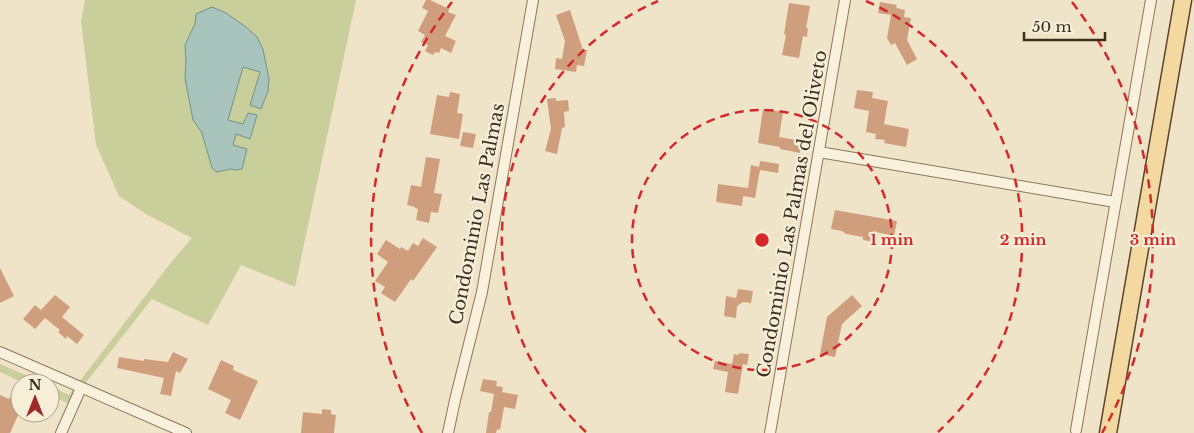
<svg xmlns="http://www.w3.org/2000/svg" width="1194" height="433" font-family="'Libre Baskerville',serif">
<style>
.green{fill:#c9cf9b}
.water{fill:#a9c4bc;stroke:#6f938a}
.building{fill:#cf9f7d}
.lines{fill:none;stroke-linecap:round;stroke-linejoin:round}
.street-casing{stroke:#8d765c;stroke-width:12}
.primary-casing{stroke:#5b4430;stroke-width:19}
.street{stroke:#faf1dc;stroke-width:10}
.primary{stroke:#f3d9a0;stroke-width:16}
.ring{fill:none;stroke:#d62828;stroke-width:2.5;stroke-dasharray:9 6}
.labels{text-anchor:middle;stroke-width:4.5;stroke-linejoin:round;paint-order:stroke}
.street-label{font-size:18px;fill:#3d2e20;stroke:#f7eed8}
.centre{fill:#d62828;stroke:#f7eed8;stroke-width:2.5}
.ring-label{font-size:15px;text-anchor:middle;font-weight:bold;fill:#d62828;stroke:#f7eed8;stroke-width:4.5;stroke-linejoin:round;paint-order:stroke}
</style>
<rect width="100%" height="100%" fill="#f0e4c8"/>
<g class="green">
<path d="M85,0h271l-61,287 -54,-22 -33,60 -56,-26 -83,105 -19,-9v-9l19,9 104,-135 19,-22 -46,-24 -27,-18 -23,-51 -15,-124z"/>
<path d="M0,364l43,19h-19l-24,-11z"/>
</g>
<path class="water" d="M212,7l14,6 20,14 11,10 6,12 6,30 -1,12 -7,18 -11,-4 10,-33 -17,-5 -15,53 15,4 5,-11 9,2 -7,24 -14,-5 -3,11 14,4 -5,20 -6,1 -5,-1 -14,3 -5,-4 -10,-35 -9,-13 -8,-42 1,-18 -1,-15 10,-21 1,-10z"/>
<g class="building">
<path d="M426,0h4l19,9 -1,3 8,3 -11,21 11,5 -5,12 -10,-5 -2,5 -4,-1 -2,3 -8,-4 3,-6 -7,-3 4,-7 -7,-4 10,-20 -6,-3z"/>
<path d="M880,2l17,3 -1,3 9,2 -1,7 7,1 -4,22 10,19 -10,6 -12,-22 -4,2 -4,-7 4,-23 -13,-2z"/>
<path d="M789,3l21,3 -4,22h2l-1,9 -4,-1 -4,22 -17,-3 4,-20 -2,-1z"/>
<path d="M570,10l13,40h4l-3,16 -7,-1 -1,7 -21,-3 1,-11 6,1 3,-18 -9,-26z"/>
<path d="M857,90l16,2 -1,6 16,3 -4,23 25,5 -3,18 -22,-4 1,-3 -10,-1 1,-5 -10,-2 3,-21 -15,-3z"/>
<path d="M450,92l10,2 -3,19 6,1 -4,25 -29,-5 7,-39 12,2z"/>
<path d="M556,98v3l12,-1 1,11 -5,1 1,15 -3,1 -5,26 -12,-3 6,-22 -4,-30z"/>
<path d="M763,109l20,3 -4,25 23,4 -2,12 -20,-4v-2l-22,-4z"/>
<path d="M463,132l13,2 -3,14 -13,-2z"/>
<path d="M426,157l14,2 -6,34 8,1 -4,19 -7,-1 -2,11 -13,-3 2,-11 -3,-1v-1l-8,-2 4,-20 10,2z"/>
<path d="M760,161l19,3 -1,9 -18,-3 -5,28 -12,-2 -1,10 -26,-4 2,-18 30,4 3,-23 8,2z"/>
<path d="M835,210l62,11 -3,15 -18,-4 -2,10 -11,-2v-3l-17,-3 -4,-3 -11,-2z"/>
<path d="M423,238l14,9 -24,34 -2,-2 -16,23 -14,-9 4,-6 -10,-6 13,-19 -11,-8 9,-14 14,9 1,-2 7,4 5,-8 5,3z"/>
<path d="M0,268l14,28 -14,7z"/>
<path d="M738,289l15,2 -2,12 -8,-1 -6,4 -1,12 -12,-2 2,-20 10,2z"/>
<path d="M55,295l15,12 -8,10 22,18 -7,9 -10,-8 -1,3 -8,-7 2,-2 -15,-12 -10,11 -12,-10 12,-14 6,5z"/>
<path d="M852,295l10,11 -20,18 -7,33 -15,-3 7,-37z"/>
<path d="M173,352l15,7 -8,14 -4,-2 -5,25 -11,-2 4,-16 -47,-10 2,-11 25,4v-2l24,3z"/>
<path d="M739,353l10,1 -2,11 -4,-1 -5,30 -13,-2 3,-20 -15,-3 2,-8 17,3 2,-10 5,1z"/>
<path d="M221,360l13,6 -1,4 25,11 -18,39 -15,-7 6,-13 -23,-11z"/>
<path d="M483,379l14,2 -1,5 7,1 -1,5 16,3 -3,14 -11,-2 -4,23 -3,-1 -1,4h-10l3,-21h2l3,-18 -14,-3z"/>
<path d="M20,384v27l-10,22h-10v-38l9,4 1,-2 4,2z"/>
<path d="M322,409l9,1v4l5,1 -2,18h-33l2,-21 19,2z"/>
</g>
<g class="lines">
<defs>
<g id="street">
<path d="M819,152l296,50"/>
<path d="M0,352l186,81"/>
<path d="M1076,430l75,-430"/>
<path d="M61,433l20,-45"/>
<path d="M448,433l7,-33 27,-108 51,-292"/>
<path d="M770,433l75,-433"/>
</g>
<path id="primary" d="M1108,433l75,-433"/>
</defs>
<use href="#street" class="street-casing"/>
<use href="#primary" class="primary-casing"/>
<use href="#street" class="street"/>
<use href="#primary" class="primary"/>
</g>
<g class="ring">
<circle cx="762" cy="240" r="130"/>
<path d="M586 432A261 261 0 0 1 658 1M866 1A261 261 0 0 1 938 432"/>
<path d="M422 433A391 391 0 0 1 452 2M1072 2A391 391 0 0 1 1102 433"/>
</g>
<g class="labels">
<g class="street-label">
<text transform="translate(477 214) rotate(-79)" y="6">Condominio Las Palmas</text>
<text transform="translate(792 214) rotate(-80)" y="6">Condominio Las Palmas del Oliveto</text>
</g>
</g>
<circle cx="762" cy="240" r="8" class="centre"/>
<g class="ring-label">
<text x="892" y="245">1 min</text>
<text x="1023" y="245">2 min</text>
<text x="1153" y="245">3 min</text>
</g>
<g transform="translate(35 398)"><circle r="24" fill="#f7eed8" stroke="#ada18e"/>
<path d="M0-4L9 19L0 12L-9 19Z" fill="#9e2a2b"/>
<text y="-8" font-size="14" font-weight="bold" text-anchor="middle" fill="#3d2e20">N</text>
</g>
<path d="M1024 32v8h81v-8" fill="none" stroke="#3d2e20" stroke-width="2.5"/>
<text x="1032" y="32" font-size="15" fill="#3d2e20" stroke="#f7eed8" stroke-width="4" paint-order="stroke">50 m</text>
</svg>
